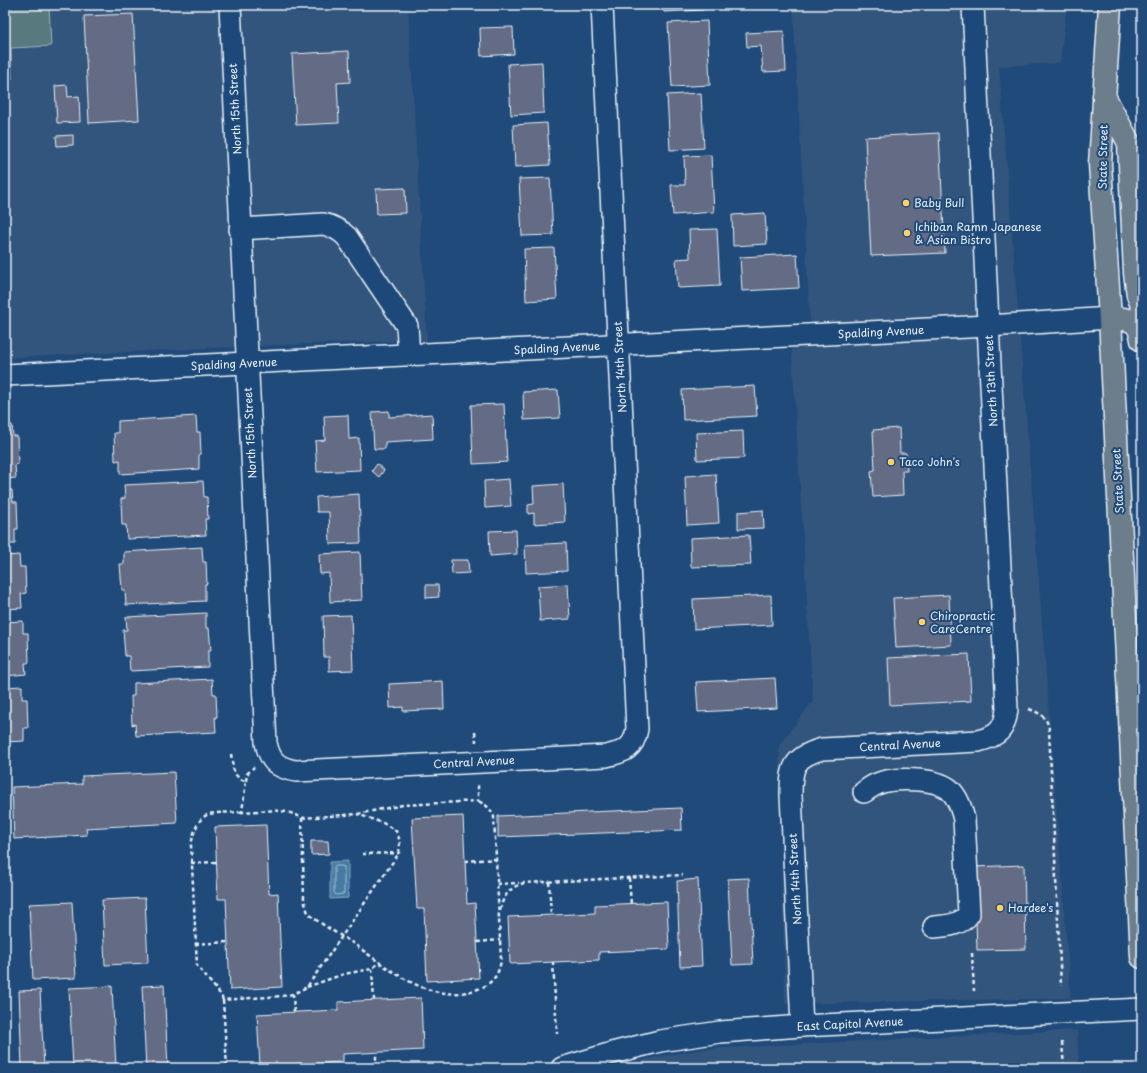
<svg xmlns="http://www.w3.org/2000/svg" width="1147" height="1073" font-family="'Playpen Sans',sans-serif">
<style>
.built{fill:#33547d}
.green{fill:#587a7f;stroke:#a0b6bc}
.water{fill:#467aa3;stroke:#87aac5}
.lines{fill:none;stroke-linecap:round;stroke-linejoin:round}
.shore{stroke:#a7c1d6;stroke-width:1}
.building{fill:#636c84;stroke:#e8f1f8}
.minor-casing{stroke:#e8f1f8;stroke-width:24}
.major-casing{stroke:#e8f1f8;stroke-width:25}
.path{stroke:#e8f1f8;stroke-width:2.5;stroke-dasharray:4 3;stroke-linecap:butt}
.minor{stroke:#1f4a7a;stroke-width:21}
.major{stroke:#6c7d8b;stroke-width:22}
.poi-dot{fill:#ffd166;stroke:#1f4a7a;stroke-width:1.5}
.labels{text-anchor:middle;stroke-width:4;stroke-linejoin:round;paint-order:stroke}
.street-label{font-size:11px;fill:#e8f1f8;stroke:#1f4a7a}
.poi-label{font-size:11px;fill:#e8f1f8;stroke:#1f4a7a;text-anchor:start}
</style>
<rect width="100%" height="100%" fill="#1f4a7a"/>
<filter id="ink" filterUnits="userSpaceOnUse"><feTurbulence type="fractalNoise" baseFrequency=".025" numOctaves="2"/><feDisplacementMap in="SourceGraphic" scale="8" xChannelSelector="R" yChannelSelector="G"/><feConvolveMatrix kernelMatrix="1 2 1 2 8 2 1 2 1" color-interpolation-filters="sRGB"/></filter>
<g filter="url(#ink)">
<g class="built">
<path d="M5,5h403l19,335 -197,7 -225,11z"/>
<path d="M793,5h274l-7,58 -61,3 72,932 -286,6 -6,-259 34,-44 -23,-378h20z"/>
<path d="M1077,1030l2,38h-469l36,-9 59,-10z"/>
</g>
<path class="green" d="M5,5h44l2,41 -40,2 1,31 -7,1z"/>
<path class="water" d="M348,861v37l-18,1v-37z"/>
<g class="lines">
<path class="shore" d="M335,866h7l2,1v26l-1,1 -7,1 -2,-2v-25z"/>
</g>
<g class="building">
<path d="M663,5h40v5l-39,2z"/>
<path d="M133,14l6,106 -50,3 -5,-107z"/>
<path d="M707,21l3,64 -38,2 -4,-64z"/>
<path d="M513,27l1,27 -33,2 -1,-28z"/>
<path d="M784,31l2,40 -23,1 -2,-26 -14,1 -1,-14z"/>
<path d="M349,51l1,31 -13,1 2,40 -43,2 -4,-71z"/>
<path d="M542,62l2,51 -33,2 -3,-51z"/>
<path d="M67,85l1,12 11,-1 1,26 -23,1 -2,-37z"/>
<path d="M701,93l3,55 -34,2 -3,-55z"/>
<path d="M547,123l3,42 -35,2 -2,-42z"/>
<path d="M939,133l6,120 -74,3 -6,-119z"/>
<path d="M73,135v10l-16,1 -1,-10z"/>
<path d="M711,155l3,57 -41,3 -2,-30h14l-1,-29z"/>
<path d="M550,178l3,57 -31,1 -3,-57z"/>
<path d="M405,188l1,25 -29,1 -1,-25z"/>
<path d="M765,213l2,31 -34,2 -1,-31z"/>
<path d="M717,229l3,57 -42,2 -2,-29 14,-1 -1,-28z"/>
<path d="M554,248l3,51 -31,2 -2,-52z"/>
<path d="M797,254l2,34 -57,3 -2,-34z"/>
<path d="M755,386l2,30 -74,4 -1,-30z"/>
<path d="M558,390l2,28 -36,2 -1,-28z"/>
<path d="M504,404l3,58 -34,2 -2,-59z"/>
<path d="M389,411v6l43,-3 1,25 -48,3v7h-11l-2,-37z"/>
<path d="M348,415l1,24 10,-1 1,32 -43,2 -2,-31 10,-1 -1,-24z"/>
<path d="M196,416l1,16h3l1,22h-2v15l-79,5v-14l-5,1 -1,-28h4v-12z"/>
<path d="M5,425h7l1,11h4l1,28 -3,1 1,13 -11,1z"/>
<path d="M899,428l1,25h6l1,18h-5l1,24 -30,2 -2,-26 4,-1 -2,-40z"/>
<path d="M743,431l1,27 -47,2 -1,-27z"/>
<path d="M377,464l7,6 -5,7 -7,-6z"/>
<path d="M716,474l3,49 -32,2 -2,-49z"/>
<path d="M509,479l2,27 -26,2 -1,-27z"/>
<path d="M203,481l1,16h3l1,22h-3l1,16 -79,4 -1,-14h-4l-1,-26 4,-1 -1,-13z"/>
<path d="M563,484l2,38 -31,2v-11l-6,1v-9l6,-1 -1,-18z"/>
<path d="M5,490h7l1,12h4l1,27h-3v15h-10z"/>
<path d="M359,494l2,49 -31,1 -1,-32h-12l-1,-15z"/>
<path d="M763,510l1,18 -26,1v-17z"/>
<path d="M516,530l1,24 -27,2 -1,-25z"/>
<path d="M749,535l2,30 -60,2 -1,-29z"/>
<path d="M566,543l1,28 -41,2 -1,-28z"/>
<path d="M202,547l1,15h3l1,22h-2v17l-79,4 -1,-15h-3l-2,-26h4v-12z"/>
<path d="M360,552l2,48 -32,2 -1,-29 -9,1 -1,-20z"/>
<path d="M19,555l1,12h5l1,26 -5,1 1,14 -17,1v-53z"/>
<path d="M451,560h17l1,13 -17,1z"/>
<path d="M568,584l2,35 -30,2 -2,-35z"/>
<path d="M426,585h12l1,12 -13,1z"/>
<path d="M771,595l1,30 -78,4 -1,-30z"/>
<path d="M949,595l2,50 -55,3 -3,-50z"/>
<path d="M206,613v15h3l2,23h-3v16l-78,4 -1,-15h-4l-2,-26h4l-1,-13z"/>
<path d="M351,615l2,55 -24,1v-14h-5l-1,-41z"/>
<path d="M23,621v12h5l1,30h-4l1,11 -21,2v-54z"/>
<path d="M969,654l2,47 -81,4 -2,-47z"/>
<path d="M775,678l2,30 -79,4 -2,-30z"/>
<path d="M212,679l1,15h3l1,23h-2l1,15 -80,4 -1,-12 -3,1 -1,-29h3v-13z"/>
<path d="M443,681l1,28 -41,2v-4l-13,1 -1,-24z"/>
<path d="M22,686v13h5l1,29h-4v13l-19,1v-55z"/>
<path d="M174,772l3,51 -91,5 1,7 -73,4 -2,-52 70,-3v-8z"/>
<path d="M681,808l1,22 -184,7v-21z"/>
<path d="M463,816l4,88 8,-1 4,75 -52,3 -3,-72h-7l-5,-91z"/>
<path d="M266,825l3,69 9,-1 4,94 -52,3 -4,-91h-8l-3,-72z"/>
<path d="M311,841h17l1,13 -18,1z"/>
<path d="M1024,865l2,84 -49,1 -3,-83z"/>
<path d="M749,878l4,86 -21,1 -4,-86z"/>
<path d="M698,879l4,87 -22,1 -3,-86z"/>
<path d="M145,898l3,65 -43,2 -3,-65z"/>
<path d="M72,902l4,76 -43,2 -4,-76z"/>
<path d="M667,902l2,47 -70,3v8l-89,4 -2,-47 87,-4v-8z"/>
<path d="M164,985l4,83h-22l-4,-82z"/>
<path d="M112,986l4,82h-43l-4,-80z"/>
<path d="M40,990l4,78h-22l-3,-77z"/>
<path d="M421,998l2,52 -80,4v8l-83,4 -3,-52 81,-4v-8z"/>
</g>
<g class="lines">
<defs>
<g id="minor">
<path d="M230,5l36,738c4,18 11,25 30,28l310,-15c18,-4 28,-7 31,-27l-35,-724"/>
<path d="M240,229l83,-5c10,2 17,6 24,13l60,89 2,29"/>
<path d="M5,375l983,-49 122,-8"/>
<path d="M864,792c4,-3 8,-6 13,-8 16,-7 58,-6 72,5 9,8 12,19 15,30l5,95c-8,11 -22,12 -35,13"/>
<path d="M802,1026l-11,-231c0,-27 2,-38 31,-46l156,-8c20,-5 27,-11 29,-32 -11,-235 -24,-469 -34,-704"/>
<path d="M562,1068l50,-15 48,-12 60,-9 82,-6 340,-17"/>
</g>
<g id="major">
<path d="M1110,5l-10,159 10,154 32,639"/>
<path d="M1104,96l25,47 6,130 3,22 4,11"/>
<path d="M1110,318c18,1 29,0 32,22"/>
</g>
</defs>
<use href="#minor" class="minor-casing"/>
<use href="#major" class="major-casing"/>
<g class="path">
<path d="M1029,709c11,4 18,8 20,20l12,257"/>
<path d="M475,732l1,10"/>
<path d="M231,754c2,12 1,24 15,27l-4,31c21,-1 41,-5 60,6l55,-4 46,-9 75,-4v-18"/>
<path d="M246,781l1,-7 7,-7"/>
<path d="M242,812c-33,2 -43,-5 -51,33l6,121 24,29 2,5 59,-4 11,-2 14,-7 92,-134 1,-12 -4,-10 -13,-8 -26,-9"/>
<path d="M302,818l2,82 4,13c13,12 31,21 46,31 37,26 76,62 124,45 14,-5 21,-14 23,-29l-7,-143c-3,-9 -8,-12 -16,-16"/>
<path d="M362,854l37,-1"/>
<path d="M465,861l31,-2"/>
<path d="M191,863l26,-1"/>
<path d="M629,878l2,26"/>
<path d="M549,881l2,34"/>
<path d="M497,884l22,-1"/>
<path d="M500,910c3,-14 10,-23 24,-27l159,-8"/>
<path d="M477,942l23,-2"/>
<path d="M195,944l33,-2"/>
<path d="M972,953l2,38"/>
<path d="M553,962l4,72"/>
<path d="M372,969l2,31"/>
<path d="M307,987l37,-13 28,-5 7,-7"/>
<path d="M293,994l1,18"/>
<path d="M223,1000l4,68"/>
<path d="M1062,1042l2,26"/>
<path d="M359,1068l17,-5v-10"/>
</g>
<use href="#minor" class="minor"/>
<use href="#major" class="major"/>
</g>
</g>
<g class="poi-dot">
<circle cx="906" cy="203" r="4"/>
<circle cx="907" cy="233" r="4"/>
<circle cx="891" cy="462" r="4"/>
<circle cx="922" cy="622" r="4"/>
<circle cx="1000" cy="908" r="4"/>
</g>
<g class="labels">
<g class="street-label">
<text transform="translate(235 109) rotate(-93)" y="4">North 15th Street</text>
<text transform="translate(1103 157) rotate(-89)" y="4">State Street</text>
<text transform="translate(881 332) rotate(-3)" y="4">Spalding Avenue</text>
<text transform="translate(557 348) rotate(-3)" y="4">Spalding Avenue</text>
<text transform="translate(234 364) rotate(-3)" y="4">Spalding Avenue</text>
<text transform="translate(620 367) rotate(-93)" y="4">North 14th Street</text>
<text transform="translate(991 381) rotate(-93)" y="4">North 13th Street</text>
<text transform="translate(250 433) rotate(-93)" y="4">North 15th Street</text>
<text transform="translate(1118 481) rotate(-93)" y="4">State Street</text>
<text transform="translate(900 745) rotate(-3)" y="4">Central Avenue</text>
<text transform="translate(474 762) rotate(-3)" y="4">Central Avenue</text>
<text transform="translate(795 879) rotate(-93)" y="4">North 14th Street</text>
<text transform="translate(850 1024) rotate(-3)" y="4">East Capitol Avenue</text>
</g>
<g class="poi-label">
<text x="914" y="207">Baby Bull</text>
<text x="915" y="231">Ichiban Ramn Japanese<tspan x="915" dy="13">&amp; Asian Bistro</tspan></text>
<text x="899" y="466">Taco John's</text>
<text x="930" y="620">Chiropractic<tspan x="930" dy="13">CareCentre</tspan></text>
<text x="1008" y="912">Hardee's</text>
</g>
</g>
<rect width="1147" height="1073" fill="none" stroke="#1f4a7a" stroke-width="20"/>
<rect x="10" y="10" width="1127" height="1053" fill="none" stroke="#e8f1f8" stroke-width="1.5" filter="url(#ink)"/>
</svg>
